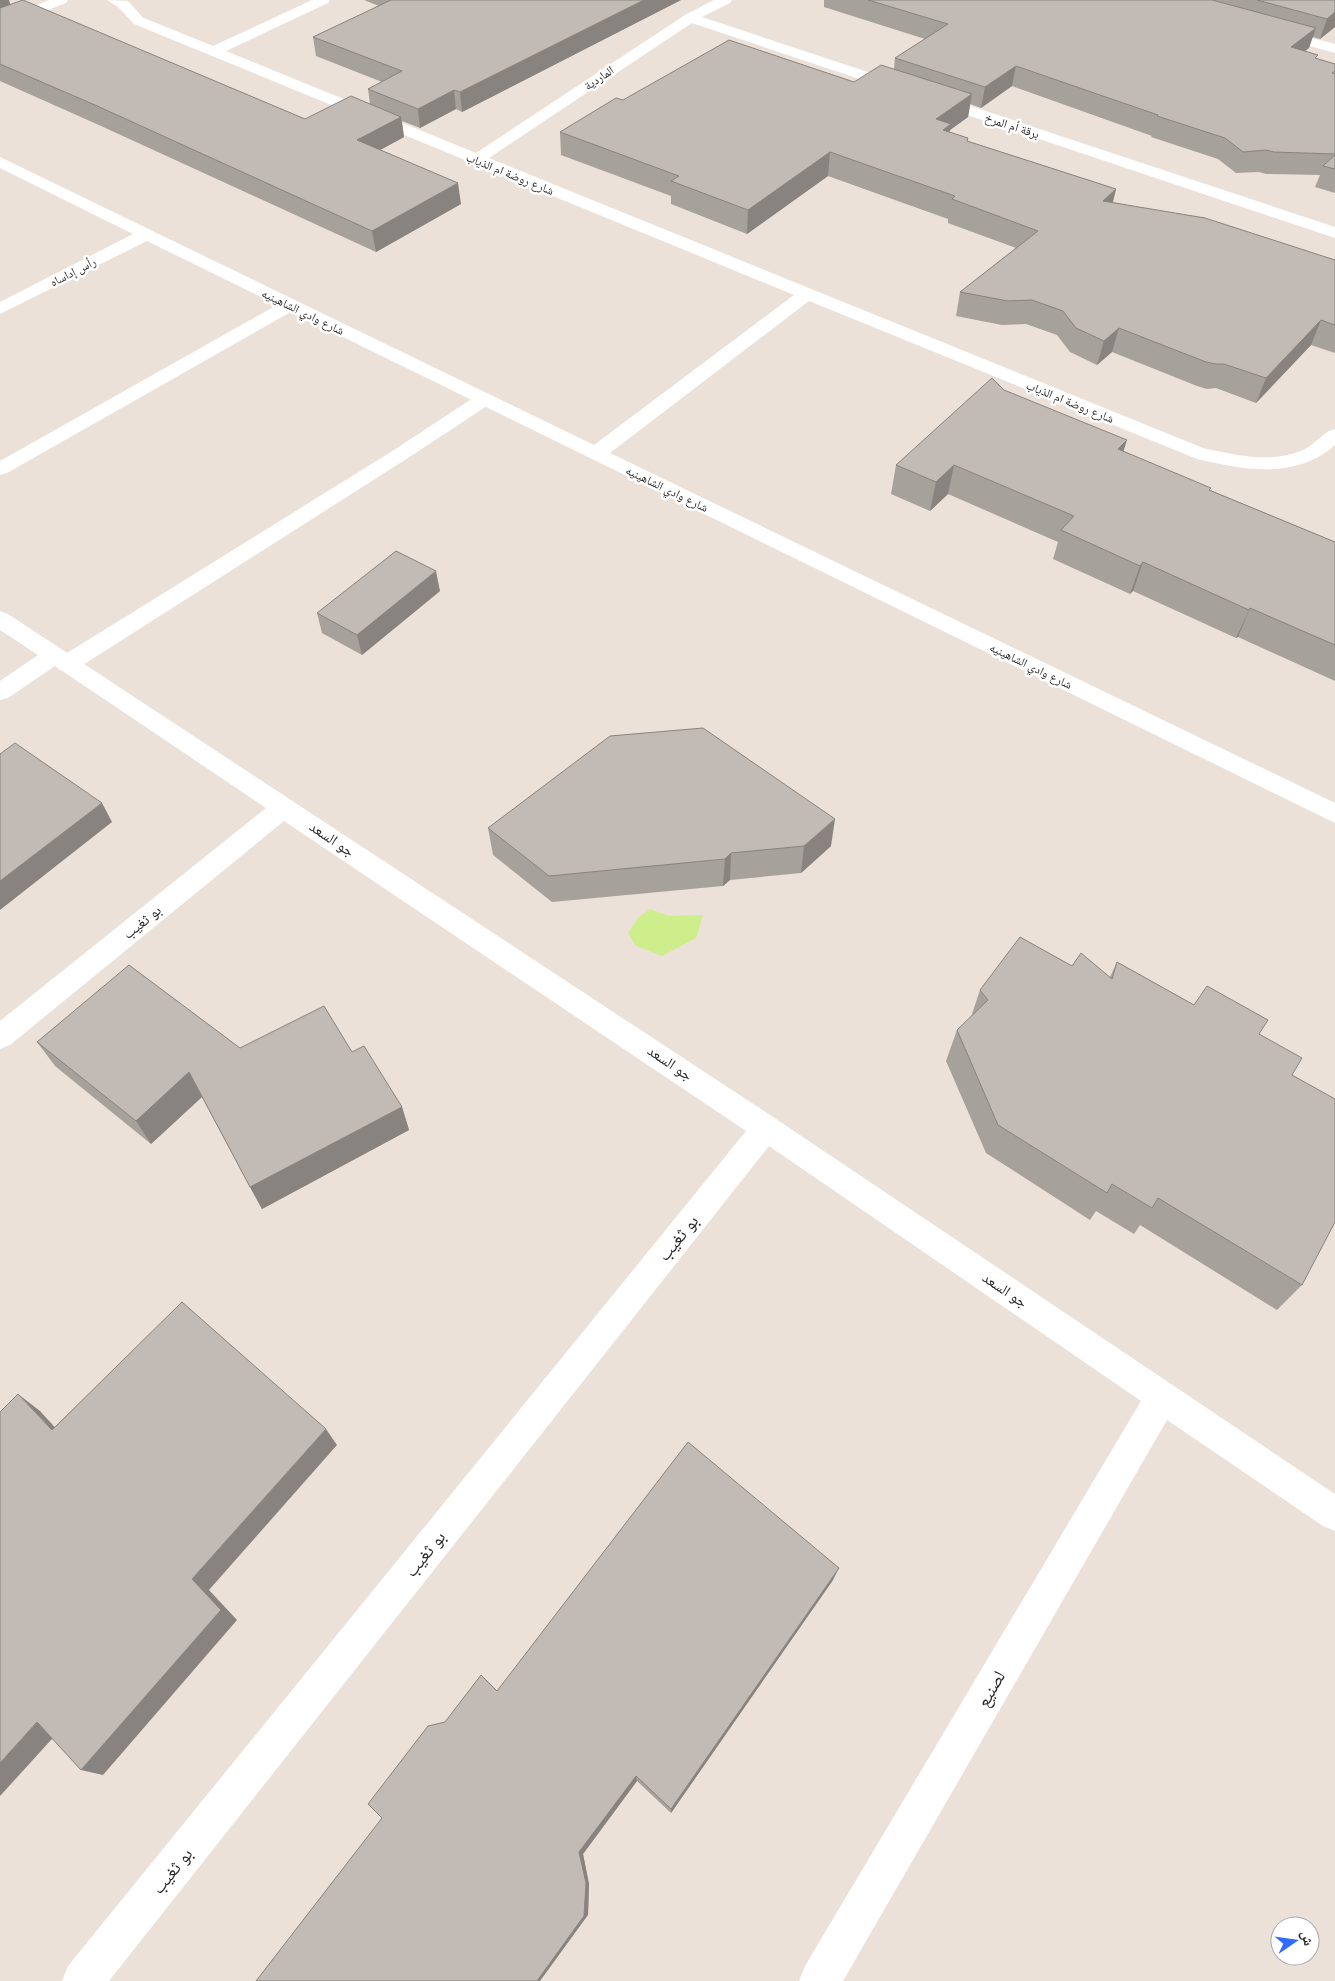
<svg xmlns="http://www.w3.org/2000/svg" width="1335" height="1981" font-family="'Open Sans','Noto Naskh Arabic',sans-serif">
<style>
.pitch{fill:#ceed8b}
.lines{fill:none;stroke-linecap:round;stroke-linejoin:round}
.lane{fill:#fff;fill-rule:evenodd}
.street{fill:#fff;fill-rule:evenodd}
.wall{fill:#a7a19c}
.shaded-wall{fill:#88837f}
.building{fill:#c2bbb5;stroke:#88837f}
.labels{text-anchor:middle;stroke-width:5;stroke-linejoin:round;paint-order:stroke}
.far-street-label{font-size:12px;fill:#272727;stroke:#fff}
.street-label{font-size:15px;fill:#272727;stroke:#fff}
.near-street-label{font-size:18px;fill:#272727;stroke:#fff}
</style>
<rect width="100%" height="100%" fill="#ebe1d8"/>
<path class="pitch" d="M650,909l19,7 34,-1 -7,23 -34,18 -26,-10 -8,-13 11,-16z"/>
<g class="lines">
<g class="lane">
<path d="M107,0l21,1 18,20 -2,3h-10l-16,-17z"/>
<path d="M290,300l6,1 3,4 -3,4 -289,164 -7,2v-14l284,-160z"/>
<path d="M483,394l7,2 3,4 -3,4 -82,54 -333,212 -8,2 -8,-2 -4,-6 4,-6 335,-208 82,-54z"/>
</g>
<g class="street">
<path d="M49,0h19l-2,3 -66,26v-9z"/>
<path d="M312,0h18l-2,3 -102,48 250,102 209,-138 29,-15h18l-2,3 -28,14 633,210v11l-643,-215 -203,135 714,290c32,7 68,16 100,2 12,-5 19,-18 32,-21v16c-39,35 -91,25 -138,14l-388,-158 -199,152 725,350v20l-1188,-582 -147,73v-12l133,-68 -133,-66v-11l594,288 200,-150 -660,-271 -2,-3 2,-3h10l69,28z"/>
<path d="M1274,28l61,16v9l-66,-18 -2,-3 2,-3z"/>
<path d="M0,611l8,3 768,505 559,375v37l-12,-5 -156,-106 -324,561h-44l6,-15 336,-565 -372,-255 -660,835h-47l6,-15 678,-835 -462,-310 -274,224 -10,4v-28l266,-213 -211,-142 -47,32 -8,2v-19l38,-26 -38,-25z"/>
</g>
</g>
<g class="wall">
<path d="M0,0l305,119 65,-15 -2,-15 14,-7 -66,-26 -3,-19 66,-31 -15,-6h317l-219,112 -6,-3 -36,19 -18,-7 2,16 -24,13 81,54 -85,48 -275,-126 -101,-45z"/>
<path d="M824,0h511v27l-15,12 -8,-2 -3,11 -4,3 12,8 18,5v129l-20,-6 5,-12 -54,-1 -7,-2 -23,1 -18,-14 -67,-22 1,-1 -140,-50 -31,22 -11,-4 -2,13 -18,13 -1,2 18,9 149,48 -3,13 222,58v93l-24,-8 -55,58 -40,-15 -9,1 -10,-3 -85,-34 -15,13 -27,-13 -13,-17 -31,-11 -24,1 -46,-9 4,-24 56,-44 -68,-25v-4l-120,-43 -81,58 -76,-30v-8l-110,-41 -1,-23 63,-32 231,-18 40,-13 1,-11 30,-19 -101,-32z"/>
<path d="M1004,390l119,61 87,39 125,52v139l-97,-44 -2,1 -103,-47 -3,3 -77,-35 5,-17 -110,-48 -18,17 -39,-17 5,-29z"/>
<path d="M440,591l-78,64 -40,-22 -5,-20z"/>
<path d="M488,828l343,18 -30,27 -71,7 -7,6 -171,16 -59,-47z"/>
<path d="M1117,962l77,43 65,29 33,41 10,210 -25,25 -137,-85 -6,9 -38,-23 -6,9 -104,-67 -40,-92 11,-31 14,-13 9,-27 92,-24 38,11z"/>
<path d="M37,1042l203,6 112,4 50,55 7,23 -147,79 -12,-22 -48,-90 -51,47 -96,-78z"/>
<path d="M833,1580l-162,233 -34,-32 -54,73 6,30 -1,31 -206,-97 63,-96 52,-31z"/>
</g>
<g class="shaded-wall">
<path d="M0,0h9l4,13 -13,5z"/>
<path d="M644,0h37l-219,112 -2,-20z"/>
<path d="M1335,12v15l-15,12 7,-20z"/>
<path d="M1316,28l-7,20 -25,19 7,-20z"/>
<path d="M1016,66l-4,20 -31,22 4,-21z"/>
<path d="M454,90l2,19 -36,19 -2,-19z"/>
<path d="M972,94l-4,23 -18,13 -3,17 -11,-28z"/>
<path d="M401,117l3,20 -44,24 -3,-21z"/>
<path d="M830,152l-2,24 -81,58 1,-24z"/>
<path d="M458,183l3,21 -85,48 -4,-21z"/>
<path d="M1116,189l-6,24 -7,-12z"/>
<path d="M1321,320l-10,25 -55,58 10,-25z"/>
<path d="M1119,328l-7,24 -15,13 7,-24z"/>
<path d="M1127,440l-9,29v-20z"/>
<path d="M954,465l-6,29 -18,17 6,-29z"/>
<path d="M1143,562l-10,29 -3,3 10,-28z"/>
<path d="M436,571l4,20 -78,64 -5,-20z"/>
<path d="M1250,608l-12,29 -2,1 13,-28z"/>
<path d="M102,803l10,19 -112,88v-29z"/>
<path d="M835,819l-4,27 -30,27 3,-27z"/>
<path d="M731,853l-1,27 -7,6 2,-27z"/>
<path d="M189,1072l14,24 -52,48 -15,-23z"/>
<path d="M402,1107l7,23 -147,79 -12,-22z"/>
<path d="M18,1394l22,17 32,35 -20,-16z"/>
<path d="M326,1429l11,16 -128,145 28,30 -134,155 -22,-5 111,-191z"/>
<path d="M839,1568l-6,12 -162,233v-4z"/>
<path d="M37,1722l24,7 -61,67v-33z"/>
<path d="M636,1776l1,5 -54,73 6,30 -1,31 -48,66h-3l42,-129z"/>
</g>
<g class="building">
<path d="M23,0l282,119 46,-23 50,21 -44,23 101,43 -86,48 -277,-126 -95,-41v-56z"/>
<path d="M391,0h253l-184,92 -6,-2 -36,19 -50,-20 34,-18 -89,-34z"/>
<path d="M868,0h344l104,28 -25,19 27,8 -3,3 20,6v7l-3,2 3,1v80l-61,-2 -8,-2 -23,2 -18,-14 -68,-22 1,-1 -142,-49 -31,21 -90,-29 53,-34z"/>
<path d="M1257,0h78v12l-8,7z"/>
<path d="M729,40l125,42 27,-17 91,29 -36,25 15,5 -8,6 25,8 -1,3 149,48 -13,12 102,17 130,42v65l-14,-5 -55,58 -42,-14h-8l-10,-2 -87,-34 -15,13 -28,-13 -13,-17 -31,-11 -24,1 -48,-9 78,-61 -86,-32 3,-3 -125,-44 -82,58 -77,-29 8,-5 -119,-44 56,-34 7,2z"/>
<path d="M1335,155v14l-12,-3z"/>
<path d="M992,378l12,12 123,50 -9,9 93,39 -2,2 126,52v103l-85,-37 -1,2 -106,-48 -3,4 -79,-36 13,-14 -120,-51 -18,17 -40,-17z"/>
<path d="M396,551l40,20 -79,64 -40,-22z"/>
<path d="M703,728l132,91 -31,27 -73,7 -6,6 -176,17 -61,-48 122,-92z"/>
<path d="M15,743l87,60 -102,78v-127z"/>
<path d="M1020,937l52,29 9,-13 31,26 5,-17 77,43 13,-19 61,34 -9,14 43,24 -10,17 43,24v123l-33,63 -144,-87 -6,10 -40,-24 -5,9 -109,-68 -41,-95 31,-30 -8,-10z"/>
<path d="M129,965l111,83 84,-42 28,46 12,-6 38,61 -152,80 -61,-115 -53,49 -99,-79z"/>
<path d="M182,1302l144,127 -134,150 29,31 -140,160 -44,-48 -37,41v-351l18,-18 34,36z"/>
<path d="M688,1442l151,126 -168,241 -35,-33 -57,76 7,31 -2,33 -47,65h-281l126,-163 -14,-14 60,-78 17,-4 36,-47 16,16z"/>
</g>
<g class="labels">
<g class="far-street-label">
<text transform="translate(599 78) rotate(-34)" y="4">الماردية</text>
<text transform="translate(1012 126) rotate(18)" y="4">برقة أم المرخ</text>
<text transform="translate(510 174) rotate(22)" y="4">شارع روضة ام الذياب</text>
<text transform="translate(73 272) rotate(-27)" y="4">رأس إداساه</text>
<text transform="translate(303 312) rotate(26)" y="4">شارع وادي الشاهينيه</text>
<text transform="translate(1070 402) rotate(22)" y="4">شارع روضة ام الذياب</text>
<text transform="translate(667 489) rotate(26)" y="4">شارع وادي الشاهينيه</text>
<text transform="translate(1031 666) rotate(26)" y="4">شارع وادي الشاهينيه</text>
</g>
<g class="street-label">
<text transform="translate(332 839) rotate(34)" y="5">جو السعد</text>
<text transform="translate(142 922) rotate(-39)" y="5">بو ثغيب</text>
<text transform="translate(670 1063) rotate(34)" y="5">جو السعد</text>
<text transform="translate(1005 1290) rotate(34)" y="5">جو السعد</text>
</g>
<g class="near-street-label">
<text transform="translate(678 1238) rotate(-51)" y="6">بو ثغيب</text>
<text transform="translate(425 1554) rotate(-51)" y="6">بو ثغيب</text>
<text transform="translate(991 1689) rotate(-60)" y="6">لصنيع</text>
<text transform="translate(172 1871) rotate(-51)" y="6">بو ثغيب</text>
</g>
</g>
<g transform="translate(1295 1941) rotate(77)"><circle r="24" fill="#ffffff" stroke="#a9a9a9"/>
<path d="M0-4L9 19L0 12L-9 19Z" fill="#316cff"/>
<text y="-8" font-size="14" font-weight="bold" text-anchor="middle" fill="#272727">ش</text>
</g>
</svg>
